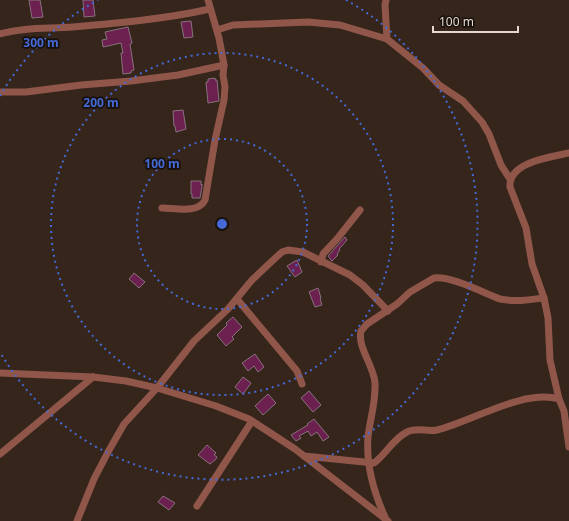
<svg xmlns="http://www.w3.org/2000/svg" width="569" height="521" font-family="'Noto Sans',sans-serif">
<style>
.building{fill:#6c204f;stroke:#87727d}
.lines{fill:none;stroke-linecap:round;stroke-linejoin:round}
.minor{stroke:#91564a;stroke-width:7}
.ring{fill:none;stroke:#456ad7;stroke-width:2;stroke-dasharray:2 4}
.centre{fill:#456ad7;stroke:#17100b;stroke-width:2}
.ring-label{font-size:12px;text-anchor:middle;font-weight:bold;fill:#456ad7;stroke:#17100b;stroke-width:3.5;stroke-linejoin:round;paint-order:stroke}
</style>
<rect width="100%" height="100%" fill="#35251b"/>
<g class="building">
<path d="M29,0h11l3,17 -11,1z"/>
<path d="M83,0h10l2,16 -11,1z"/>
<path d="M191,21l2,16 -9,1 -3,-16z"/>
<path d="M128,27l4,16 -2,1 4,26 -3,1v2l-8,1 -2,-21h2l-2,-10 -18,4 -1,-7 5,-1 -2,-7z"/>
<path d="M215,78v2h2l2,21 -11,2 -2,-21h2v-3z"/>
<path d="M183,110l3,19 -10,3 -1,-6h-1l-1,-15z"/>
<path d="M191,181h10v4l1,-1v2l-2,12h-8v-4h-1z"/>
<path d="M345,237l2,3 -8,9 1,1 -3,4 1,1 -6,6 -1,-1 -3,-4z"/>
<path d="M297,260l5,12 -7,5 -8,-11z"/>
<path d="M134,273l11,9 -6,6 -10,-9z"/>
<path d="M318,288l3,10 -1,1 2,6 -7,2 -6,-15z"/>
<path d="M233,317l9,10 -10,10 2,2 -8,7 -9,-11 10,-10 -1,-2z"/>
<path d="M255,354l9,13 -6,5 -4,-6 -6,5 -6,-8z"/>
<path d="M243,377l8,6 -8,11 -8,-7z"/>
<path d="M309,391l12,14 -8,7 -12,-14z"/>
<path d="M268,394l8,9 -13,12 -8,-9z"/>
<path d="M314,419l15,18 -6,4 -6,-9 -6,4 -3,-5 -9,5 2,2 -5,3 -5,-6 17,-10 -1,-1z"/>
<path d="M207,445l9,8 -2,2 3,2 -1,2 -6,5 -12,-9z"/>
<path d="M163,496l12,7 -6,7 -11,-8z"/>
</g>
<g class="lines">
<g class="minor">
<path d="M386,0l-1,5 2,34"/>
<path d="M217,30l16,-5 75,-3 32,3 47,14 36,29 16,17 24,16 19,21 7,12 12,31 9,14"/>
<path d="M0,34c24,-7 49,-5 73,-7 46,-4 92,-8 137,-18"/>
<path d="M0,92h26l55,-7 50,-4 47,-6 46,-10"/>
<path d="M569,153c-18,4 -61,9 -59,34l16,41 6,36 12,34 4,20 2,42 9,39 5,12 5,36"/>
<path d="M162,208c13,0 36,6 43,-8l10,-60 9,-40 1,-13 -2,-12 1,-10 -5,-27 -11,-38"/>
<path d="M321,262l2,-8 14,-15 23,-29"/>
<path d="M237,299l60,72 5,13"/>
<path d="M0,373l93,4 33,4 31,7 59,18 33,13 46,30 93,72"/>
<path d="M0,454l93,-77"/>
<path d="M304,456l70,7c12,-9 19,-24 33,-31 9,-5 20,0 30,-2 36,-9 86,-41 122,-31"/>
<path d="M197,506l55,-85"/>
<path d="M385,517c-11,-24 -19,-53 -17,-80 2,-18 8,-35 7,-54 -1,-17 -18,-36 -14,-52l6,-7 30,-20 13,-12 24,-14c15,-3 50,15 66,21 15,3 29,1 44,-1"/>
<path d="M77,521l17,-42 14,-27 16,-28 33,-36 37,-47 34,-32 24,-29 19,-18 11,-10 6,-2 15,2 47,23 13,10 25,26"/>
</g>
</g>
<g class="ring">
<circle cx="222" cy="224" r="85"/>
<circle cx="222" cy="224" r="171"/>
<path d="M0 96A256 256 0 0 1 98 0M346 0A256 256 0 1 1 0 352"/>
</g>
<circle cx="222" cy="224" r="6" class="centre"/>
<g class="ring-label">
<text x="41" y="47">300 m</text>
<text x="101" y="107">200 m</text>
<text x="162" y="168">100 m</text>
</g>
<path d="M433 26v6h85v-6" fill="none" stroke="#e3d8d2" stroke-width="2"/>
<text x="439" y="26" font-size="12" fill="#e3d8d2" stroke="#17100b" stroke-width="3" paint-order="stroke">100 m</text>
</svg>
